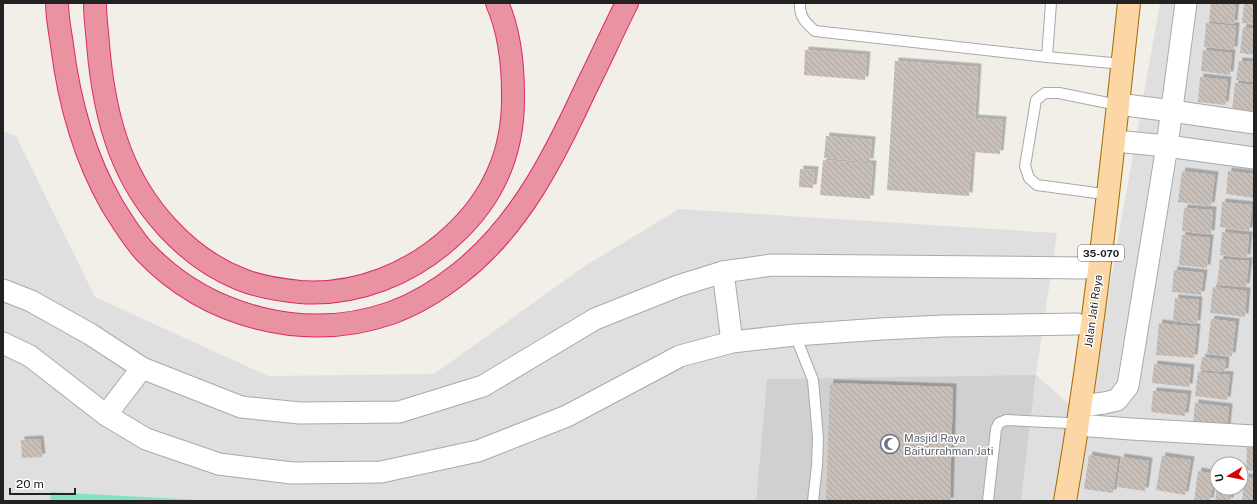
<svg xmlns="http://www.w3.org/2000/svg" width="1257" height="504" font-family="'Public Sans',sans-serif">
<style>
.residential{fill:#e0dfdf;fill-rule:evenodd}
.religious{fill:#d0d0d0}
.pitch{fill:#88e0be}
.building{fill:url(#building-back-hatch);filter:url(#shadow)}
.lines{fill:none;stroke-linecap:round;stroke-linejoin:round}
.service-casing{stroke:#a9a9a9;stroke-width:12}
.minor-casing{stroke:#a9a9a9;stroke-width:23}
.primary-casing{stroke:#a06b00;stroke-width:24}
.motorway-casing{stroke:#dc2a67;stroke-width:24}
.service{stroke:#fff;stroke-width:10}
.minor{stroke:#fff;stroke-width:21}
.primary{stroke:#fcd6a4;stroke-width:22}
.motorway{stroke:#e892a2;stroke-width:22}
.labels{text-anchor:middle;stroke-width:3;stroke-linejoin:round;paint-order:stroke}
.shield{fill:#fff;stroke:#646464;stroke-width:1}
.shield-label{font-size:10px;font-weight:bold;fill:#222}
.street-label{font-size:11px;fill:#222;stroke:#fff}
.worship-label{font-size:11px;fill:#5b616d;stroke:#fff;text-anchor:start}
</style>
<defs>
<pattern id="building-back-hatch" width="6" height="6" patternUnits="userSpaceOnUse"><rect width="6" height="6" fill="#c7bfb8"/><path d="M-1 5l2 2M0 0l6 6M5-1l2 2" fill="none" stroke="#aba49e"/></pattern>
<filter id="shadow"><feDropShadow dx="3.5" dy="-3.5" stdDeviation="0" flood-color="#0004"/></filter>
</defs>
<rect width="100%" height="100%" fill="#f2efe9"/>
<path class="residential" d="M1160,3h94v498h-233l15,-125 -269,3 -11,122h-753v-370l13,5 79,161 173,79 166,-2 151,-108 94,-57 378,24 -21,142 50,44zM1217,464h24v24h-24z"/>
<path class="religious" d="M1036,375l-15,126h-265l11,-122z"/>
<path class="pitch" d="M51,492l166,9h-167z"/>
<g class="building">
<path d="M1211,3h25l-2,21 -25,-3z"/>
<path d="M1244,3h10v21l-12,-1z"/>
<path d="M1206,23l30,3 -2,24 -30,-3z"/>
<path d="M1243,27l11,2v26l-14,-2z"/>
<path d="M805,50l62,5 -2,25 -61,-5z"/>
<path d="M1203,50l29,3 -2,22 -29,-4z"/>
<path d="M895,61l83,6 -3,51 28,2 -3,34 -28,-2 -3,44 -82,-6z"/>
<path d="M1239,61l15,1v20l-18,-2z"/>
<path d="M1200,77l28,3 -3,25 -27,-3z"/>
<path d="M1235,83l19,2v27l-22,-2z"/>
<path d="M826,136l46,4 -2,22 -46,-4z"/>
<path d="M823,160l50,4 -3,35 -50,-4z"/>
<path d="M800,169l15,1 -2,18 -14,-1z"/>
<path d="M1182,171l33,4 -4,31 -33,-4z"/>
<path d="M1228,171l26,3v24l-28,-4z"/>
<path d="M1222,202l30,3 -3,26 -29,-4z"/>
<path d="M1184,208l29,2 -2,24 -29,-3z"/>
<path d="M1222,232l27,3 -2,23 -27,-3z"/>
<path d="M1182,235l28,3 -3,30 -28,-3z"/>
<path d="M1220,259l29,2 -3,26 -29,-2z"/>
<path d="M1174,270l30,3 -3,22 -29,-3z"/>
<path d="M1213,287l34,4 -2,26 -35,-4z"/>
<path d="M1175,298l24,2 -2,24 -24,-3z"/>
<path d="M1211,319l25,3 -4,34 -25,-2z"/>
<path d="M1159,323l38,4 -3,31 -38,-3z"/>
<path d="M1202,357l24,3 -1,12 -25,-2z"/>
<path d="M1154,364l37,4 -2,19 -37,-4z"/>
<path d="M1198,372l32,3 -3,25 -32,-4z"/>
<path d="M830,383l123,4 -3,114h-124z"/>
<path d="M1153,391l35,3 -3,22 -34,-4z"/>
<path d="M1195,403l34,4 -2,22 -34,-4z"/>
<path d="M40,439l2,18 -20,1 -1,-18z"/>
<path d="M1247,447l7,1v23l-8,-1z"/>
<path d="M1089,455l29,5 -5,33 -29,-4z"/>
<path d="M1162,456l29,4 -6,35 -29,-5z"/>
<path d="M1121,457l28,4 -4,30 -28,-4z"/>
<path d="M1198,471l17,3 -5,27h-16z"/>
<path d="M1245,477l9,1v23h-12z"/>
<path d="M1217,488h15l-2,13h-15z"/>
</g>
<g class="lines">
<defs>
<g id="service">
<path d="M800,3c-1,14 6,20 15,28l232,26 65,6"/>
<path d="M1047,57l4,-54"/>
<path d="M1096,193l-59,-8 -8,-7 -4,-12 11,-66 9,-7h14l49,10"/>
<path d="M795,335l18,45 5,58 -1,27 -4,36"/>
<path d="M988,501l8,-72 3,-6 7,-3 61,3"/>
</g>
<g id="minor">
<path d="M1118,104l54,7 82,12"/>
<path d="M1115,141l52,5 87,12"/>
<path d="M723,272l9,70"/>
<path d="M3,290l28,11 59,33 52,34 99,39 59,6 99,-1 84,-26 112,-67 83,-33 45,-14 49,-7 312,3"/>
<path d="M3,343l27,13 76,59 40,24 73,25 73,9 89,-1 97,-21 89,-35 113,-60 52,-14 63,-7 86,-6 62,-3 134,-2"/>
<path d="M1081,406l23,-3 13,-3 11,-14 39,-240 19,-143"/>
<path d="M106,415l36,-47"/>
<path d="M1078,425l53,4 123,7"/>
</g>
<path id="primary" d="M1065,501c29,-165 46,-332 64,-498"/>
<g id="motorway">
<path d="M57,3c0,14 3,28 5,42 7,57 22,111 50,160 10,16 20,33 33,47 62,65 160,91 246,61 25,-9 49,-24 69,-40 60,-47 95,-118 126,-185 14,-28 27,-57 41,-85"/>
<path d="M95,3c0,14 2,27 3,41 3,37 9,73 22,107 21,55 65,106 120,128 19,8 40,11 60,13 56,4 111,-18 152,-56 42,-38 62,-84 61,-141 0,-29 -4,-65 -16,-92"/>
</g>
</defs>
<use href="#service" class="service-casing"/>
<use href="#minor" class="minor-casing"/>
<use href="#primary" class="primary-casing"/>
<use href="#motorway" class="motorway-casing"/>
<use href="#service" class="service"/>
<use href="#minor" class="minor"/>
<use href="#primary" class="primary"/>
<use href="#motorway" class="motorway"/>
</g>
<defs>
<symbol id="mosque-ring" viewBox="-11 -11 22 22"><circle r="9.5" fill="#fff" stroke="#6b7280" stroke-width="1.5"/><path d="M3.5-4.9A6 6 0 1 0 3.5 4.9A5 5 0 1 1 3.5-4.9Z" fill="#6b7280"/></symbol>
</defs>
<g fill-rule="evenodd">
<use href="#mosque-ring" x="879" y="433" width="22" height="22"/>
</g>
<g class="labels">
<rect class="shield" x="1078" y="245" width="46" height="16" rx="3"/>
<g class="shield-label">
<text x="1101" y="257">35-070</text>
</g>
<g class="street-label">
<text transform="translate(1093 311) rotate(-82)" y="4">Jalan Jati Raya</text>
</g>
<g class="worship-label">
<text x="904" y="442">Masjid Raya<tspan x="904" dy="13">Baiturrahman Jati</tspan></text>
</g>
</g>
<rect width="1257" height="504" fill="none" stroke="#222222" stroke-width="8"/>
<g transform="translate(1229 476) rotate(260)"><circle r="19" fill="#ffffff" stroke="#a7a7a7"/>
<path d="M0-3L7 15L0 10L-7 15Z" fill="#d40000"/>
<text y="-6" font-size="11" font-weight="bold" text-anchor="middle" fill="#222222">U</text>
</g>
<path d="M10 488v6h65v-6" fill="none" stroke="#222222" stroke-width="2"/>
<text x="16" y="488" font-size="12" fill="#222222" stroke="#ffffff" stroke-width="3" paint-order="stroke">20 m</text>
</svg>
